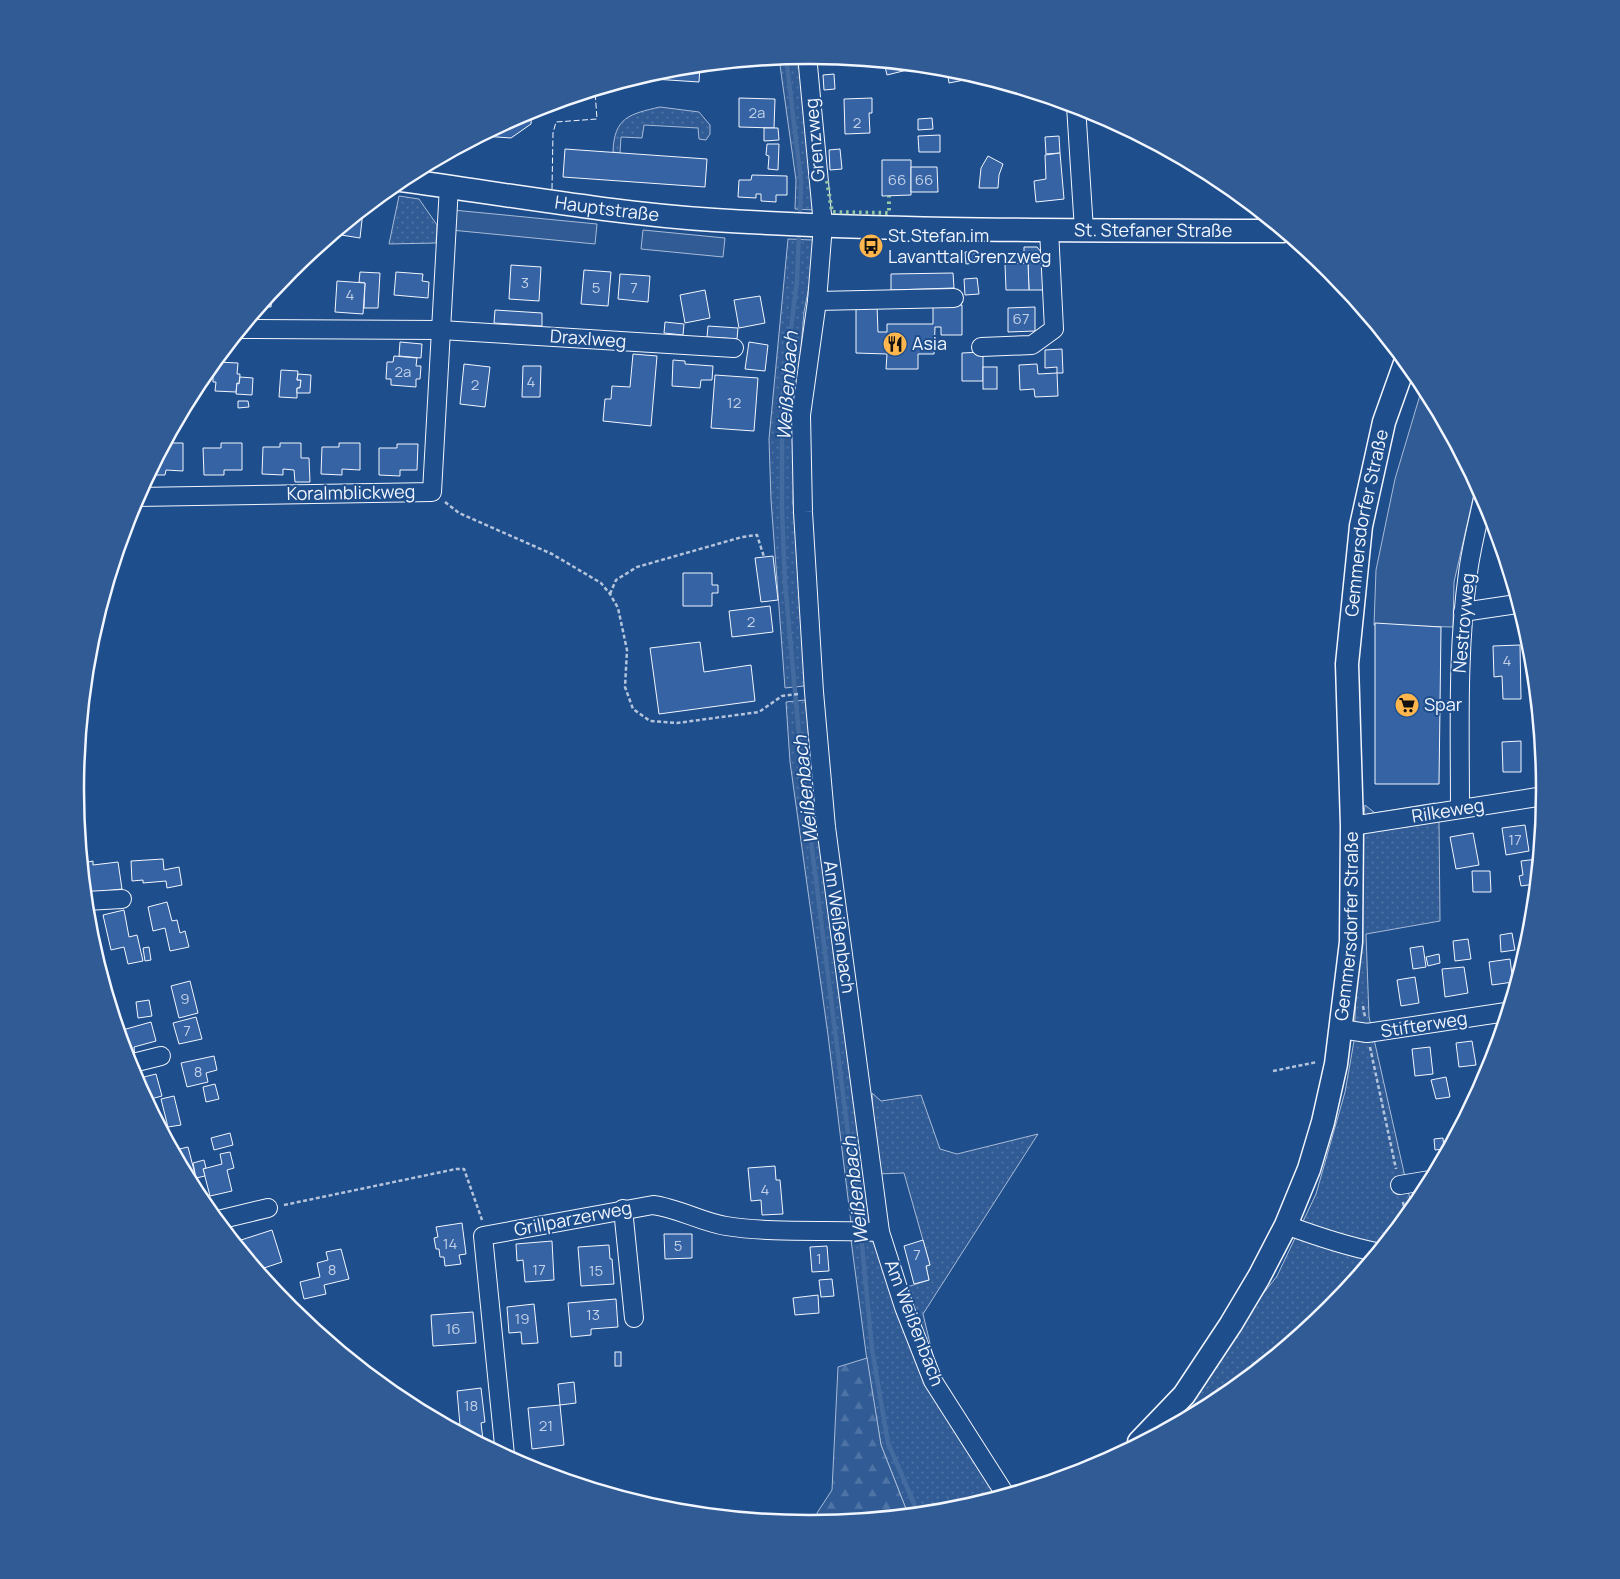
<svg xmlns="http://www.w3.org/2000/svg" width="1620" height="1579" font-family="Manrope,sans-serif">
<style>
.grass{fill:url(#grass-dots);stroke:#a8bbd7}
.forest{fill:url(#forest-firs);stroke:#a8bbd7}
.pitch{fill:#305b95;stroke:#a8bbd7}
.lines{fill:none;stroke-linecap:round;stroke-linejoin:round}
.stream{stroke:#446ba0;stroke-width:4.5}
.building{fill:#3563a3;stroke:#f2f6ff}
.minor-casing{stroke:#f2f6ff;stroke-width:20}
.major-casing{stroke:#f2f6ff;stroke-width:25}
.path{stroke:#b3c4dc;stroke-width:2.5;stroke-dasharray:4 2.5;stroke-linecap:butt}
.minor{stroke:#1f4e8c;stroke-width:18}
.major{stroke:#1f4e8c;stroke-width:22}
.hedge{stroke:#97c8a6;stroke-width:4;stroke-dasharray:2.5 4;stroke-linecap:butt}
.fence{stroke:#f2f6ff;stroke-width:1;stroke-dasharray:6 2.5;stroke-linecap:butt}
.labels{text-anchor:middle;stroke-width:4;stroke-linejoin:round;paint-order:stroke}
.number-label{font-size:15px;fill:#c3d1e8}
.street-label{font-size:18px;fill:#f2f6ff;stroke:#1f4e8c}
.poi-label{font-size:18px;fill:#f2f6ff;stroke:#1f4e8c;text-anchor:start}
.water-label{font-size:19px;font-style:italic;fill:#f2f6ff;stroke:#1f4e8c}
.rim{fill:none;stroke:#f2f6ff;stroke-width:2.5}
</style>
<defs>
<pattern id="grass-dots" width="8" height="8" patternUnits="userSpaceOnUse" patternTransform="scale(1.25)"><rect width="8" height="8" fill="#305b95"/><path d="M2 2h.1M6 6h.1" fill="none" stroke="#4e73a5" stroke-width="1.8" stroke-linecap="round"/></pattern>
<pattern id="forest-firs" width="22" height="20" patternUnits="userSpaceOnUse" patternTransform="scale(1.25)"><rect width="22" height="20" fill="#305b95"/><path d="M5 1l3.5 6h-7zM16 11l3.5 6h-7z" fill="#4e73a5"/></pattern>
</defs>
<rect width="100%" height="100%" fill="#1f4e8c"/>
<g class="grass">
<path d="M798,56l16,154 -19,-1 1,-29 -17,-122z"/>
<path d="M660,107l39,5 11,13v9l-4,6 -7,-1 -1,-11 -54,-3 -2,13 -21,-1 -1,16 -7,-1c1,-35 17,-38 47,-45z"/>
<path d="M399,196l20,3 18,26 -1,18 -47,1z"/>
<path d="M788,239l25,1v26l-9,46 -9,108 -2,82 13,169 -2,15 -19,2 -14,-188 -2,-61z"/>
<path d="M805,700l19,160 46,359 -5,3 -14,1 -23,-188 -38,-273 -4,-60z"/>
<path d="M1435,803l4,18 1,100 -74,13 3,83 43,191 -83,101 -111,91 -66,36 125,-160 39,-82 29,-102 9,-51 3,-70v-93l8,-73 10,8z"/>
<path d="M872,1093l9,8 40,-6 19,54 17,5 81,-20 -115,180 11,46 -30,-72 25,-8 -3,-14 4,-1 -26,-92 -27,1z"/>
<path d="M851,1240l22,1 43,121 81,135 -44,13 -45,4 -27,-69 -12,-69z"/>
</g>
<path class="forest" d="M867,1358l14,87 27,69 -87,9 -4,-10 15,-23 6,-123z"/>
<g class="pitch">
<path d="M453,210l144,14 -2,20 -144,-14z"/>
<path d="M643,230l82,8 -2,19 -82,-8z"/>
<path d="M1423,385l53,100 -22,97 -1,45 -79,-2 2,-55 19,-91z"/>
</g>
<g class="lines">
<g class="stream">
<path d="M786,57l15,124 -1,37"/>
<path d="M799,231l-2,50 -15,118v110l3,74 18,195 57,450"/>
<path d="M861,1235l11,114 16,94 30,70"/>
</g>
</g>
<g class="building">
<path d="M884,62l30,3 1,3 -28,7z"/>
<path d="M700,66l-1,16 -61,-4 29,-9z"/>
<path d="M954,69l9,3 1,8 -15,3 -2,-13z"/>
<path d="M834,74l1,15 -11,1 -1,-15z"/>
<path d="M739,98l36,1 -1,29 -35,-1z"/>
<path d="M872,98v15h-3l1,20 -25,1 -1,-35z"/>
<path d="M532,110l-1,14 -20,14 -28,-2z"/>
<path d="M932,118l1,11 -15,1v-11z"/>
<path d="M764,128h14l1,12 -15,1z"/>
<path d="M940,135v17h-21l-1,-16z"/>
<path d="M1059,136l1,17 -14,1 -1,-17z"/>
<path d="M767,144h12l-1,26 -10,-1 1,-13 -3,-1z"/>
<path d="M565,149l142,10 -2,28 -142,-10z"/>
<path d="M840,149l2,20 -12,1 -1,-20z"/>
<path d="M1060,153l4,46 -28,3 -2,-21 12,-2 -1,-24z"/>
<path d="M988,156l15,8 -4,11 -1,13h-19l2,-20z"/>
<path d="M882,160h29v35l-29,1z"/>
<path d="M911,167h26l1,25h-27z"/>
<path d="M752,175l35,1v19h-11v7l-15,-1v-7h-5v4l-18,-1 1,-17h12z"/>
<path d="M363,211l-3,27 -25,-4z"/>
<path d="M1024,247h13l5,6 1,37h-14l-1,-27h-4z"/>
<path d="M965,252h9l1,11 -9,1z"/>
<path d="M1028,263l1,27h-23l-1,-26z"/>
<path d="M511,265l30,2 -2,34 -30,-2z"/>
<path d="M584,270l27,2 -3,34 -27,-2z"/>
<path d="M360,272l20,1 -2,35h-14l1,-25 -6,-1z"/>
<path d="M396,272l27,2 -1,7 7,1 -1,16 -34,-3z"/>
<path d="M953,273l1,15 -63,2v-16z"/>
<path d="M620,274l30,2 -2,26 -30,-3z"/>
<path d="M977,278l2,16 -14,1 -1,-16z"/>
<path d="M283,279l-1,13 -10,6v-5z"/>
<path d="M337,281l28,2 -2,31 -28,-2z"/>
<path d="M705,290l5,28 -25,5 -5,-28z"/>
<path d="M272,293l-1,14 -10,-1z"/>
<path d="M760,296l5,27 -26,5 -5,-28z"/>
<path d="M933,305h29v30h-21v-8h-6l-1,27h-16v15h-32l1,-15 -31,-1v-47h21l1,26h9v-8h46z"/>
<path d="M1035,307v24l-27,1v-24z"/>
<path d="M495,310l47,3v13l-48,-3z"/>
<path d="M665,322l19,2 -1,11 -19,-2z"/>
<path d="M708,326l30,2 -1,11 -30,-2z"/>
<path d="M400,342l22,2 -1,14 -22,-2z"/>
<path d="M749,342l19,3 -3,26 -20,-2z"/>
<path d="M1062,349l1,24h-6v-6l-12,1v-18z"/>
<path d="M983,352v29h-21v-28z"/>
<path d="M633,354l24,2 -6,70 -48,-5 2,-22h6l1,-13 18,1z"/>
<path d="M394,356l23,2 -1,8h5l-1,13h-4v8l-25,-2v-6h-5l1,-17h6z"/>
<path d="M673,360l12,1v3l28,2 -1,14h-11l-1,8 -28,-2z"/>
<path d="M217,362l21,1 -1,11h3l-1,10 -2,-1 -1,9 -21,-1 1,-9h-3v-9h3z"/>
<path d="M464,364l26,3 -5,40 -25,-3z"/>
<path d="M1037,364l1,10 19,-1 1,23 -23,1 -1,-8 -14,1 -1,-25z"/>
<path d="M523,366h18l-1,31h-18z"/>
<rect x="983" y="367" width="14" height="22"/>
<path d="M281,370l17,1 -1,9h4l-1,8h-3v10l-18,-1z"/>
<path d="M298,374l13,1 -1,18h-13v-5h3l1,-8h-4z"/>
<path d="M715,375l43,3 -4,53 -43,-3z"/>
<path d="M240,377l13,1 -1,17 -16,-1 1,-11 2,1z"/>
<path d="M238,401h10l1,6 -11,1z"/>
<path d="M167,443h16v28l-17,-1 -1,5h-16z"/>
<path d="M221,443h21v27h-18v5h-20l-1,-27h18z"/>
<path d="M280,443h21v15h8l1,24h-15l-1,-12 -11,-1v6l-21,-1 1,-27h17z"/>
<path d="M339,443h21v27l-18,-1v6l-21,-1 1,-27h17z"/>
<path d="M397,444h21l-1,26h-17v6l-21,-1v-27h18z"/>
<path d="M773,556l5,44 -17,2 -6,-44z"/>
<path d="M683,573h29v12h6v8h-6v13h-29z"/>
<path d="M770,606l3,26 -41,5 -3,-26z"/>
<path d="M1375,623l66,4 -2,157h-64z"/>
<path d="M700,642l4,30 47,-7 4,36 -96,13 -9,-66z"/>
<path d="M1520,645l1,54h-18l-1,-23 -8,1 -1,-31z"/>
<path d="M1521,741v31h-18l-1,-30z"/>
<path d="M1525,825l4,26 -23,4 -4,-27z"/>
<path d="M1473,833l6,32 -23,4 -6,-32z"/>
<path d="M163,859l1,11 15,-3 3,18 -15,3 -1,-7 -23,2v-3l-11,1 -1,-20z"/>
<path d="M1538,859l-3,25 -14,2 -2,-10 4,-1 -2,-14z"/>
<path d="M93,861v4l25,-3 4,27 -36,4 -3,-30z"/>
<path d="M1472,871h18l1,21h-18z"/>
<path d="M167,902l5,19 5,-1 3,13 5,-2 4,16 -19,4 -5,-23 -12,3 -5,-24z"/>
<path d="M124,910l5,27 8,-2 6,26 -15,3 -4,-17 -13,3 -8,-35z"/>
<path d="M1512,933l3,17 -14,2 -1,-17z"/>
<path d="M1468,939l3,20 -16,2 -2,-20z"/>
<path d="M1423,946l3,21 -13,2 -3,-21z"/>
<path d="M149,947l2,13 -6,1 -2,-13z"/>
<path d="M1439,954l1,9 -12,3 -2,-9z"/>
<path d="M1510,959l3,23 -21,3 -3,-23z"/>
<path d="M1464,967l4,26 -23,4 -3,-28z"/>
<path d="M1415,977l4,26 -18,3 -4,-26z"/>
<path d="M190,981l8,32 -19,5 -8,-32z"/>
<path d="M149,1000l3,16 -14,2 -2,-16z"/>
<path d="M196,1017l6,22 -23,5 -6,-21z"/>
<path d="M151,1022l5,19 -22,6 1,10 -7,2 -9,-28z"/>
<path d="M1472,1041l4,24 -17,2 -3,-24z"/>
<path d="M1430,1047l3,27 -18,2 -3,-27z"/>
<path d="M214,1056l3,14 -11,3 2,9 -21,5 -6,-24z"/>
<path d="M156,1074l6,22 -15,4 -11,-21z"/>
<path d="M1446,1077l4,20 -14,2 -5,-19z"/>
<path d="M215,1084l4,15 -13,3 -3,-15z"/>
<path d="M174,1096l7,29 -13,2 -7,-28z"/>
<path d="M230,1133l3,12 -19,5 -3,-12z"/>
<path d="M1443,1138l1,11 -9,1 -1,-11z"/>
<path d="M188,1147l8,31 -6,2 -15,-30z"/>
<path d="M230,1152l4,16 -7,2 5,21 -22,5 -7,-27 19,-5 -2,-10z"/>
<path d="M204,1160l2,8 -3,1 2,7 -9,2 -3,-15z"/>
<path d="M775,1166l1,14h4l3,34 -21,1 -1,-15 -10,1 -3,-33z"/>
<path d="M462,1223l4,31 -7,1 2,9 -16,2 -1,-9h-4l-1,-8h-3l-2,-11 4,-1 -2,-10z"/>
<path d="M272,1230l10,32 -24,8 -19,-24 -1,-5z"/>
<path d="M664,1234h28v24l-27,1z"/>
<path d="M923,1240l7,25 -4,1 3,14 -15,4 -10,-38z"/>
<path d="M552,1241l2,39 -29,2 -2,-22 -6,1 -1,-17z"/>
<path d="M609,1245l1,14h2l2,25 -33,2 -3,-39z"/>
<path d="M827,1246l2,25 -17,1 -2,-25z"/>
<path d="M341,1249l8,30 -25,6 2,9 -22,5 -4,-17 20,-5 -3,-14 11,-3 -2,-8z"/>
<path d="M832,1279l2,17 -13,1 -2,-17z"/>
<path d="M818,1295l1,18 -24,2 -2,-17z"/>
<path d="M616,1299l2,28 -27,2v6l-20,2 -3,-34z"/>
<path d="M534,1304l4,39 -16,1 -1,-12 -12,1 -2,-26z"/>
<path d="M473,1312l3,31 -43,3 -2,-31z"/>
<rect x="615" y="1352" width="6" height="14"/>
<path d="M574,1382l2,21 -16,2 -2,-21z"/>
<path d="M481,1388l4,34 -4,1 2,17 -6,1 -19,-11 -1,-4 3,-1 -3,-34z"/>
<path d="M560,1405l4,40 -32,4 -4,-41z"/>
</g>
<g class="lines">
<defs>
<g id="minor">
<path d="M807,55l16,170 -6,76 -16,114 2,97 11,180 12,135 54,405 24,75 29,74 72,113"/>
<path d="M1076,106l8,124"/>
<path d="M817,301l137,-3"/>
<path d="M242,329l199,1 293,18"/>
<path d="M981,347l51,-2 22,-16 -5,-99"/>
<path d="M137,497l295,-5 17,-306"/>
<path d="M1463,612l54,-8"/>
<path d="M1460,809c0,-78 -3,-158 8,-236 3,-25 10,-50 15,-75"/>
<path d="M1352,826l192,-30"/>
<path d="M86,901l36,-2"/>
<path d="M1341,1029l26,4 139,-21"/>
<path d="M129,1064l32,-8"/>
<path d="M1400,1185l30,-5"/>
<path d="M623,1209l11,109"/>
<path d="M218,1220l50,-12"/>
<path d="M1286,1225c30,11 59,21 90,27"/>
<path d="M505,1455l-22,-219 170,-31c25,3 48,17 73,21 52,8 103,3 154,6"/>
</g>
<g id="major">
<path id="s1" d="M401,180c104,14 208,33 313,40 189,12 379,10 568,11"/>
<path id="s2" d="M1139,1442l45,-47 47,-71 28,-47 27,-52 23,-56 14,-47 13,-58 15,-122 1,-116 -5,-162 14,-138 23,-104 21,-59"/>
</g>
</defs>
<use href="#minor" class="minor-casing"/>
<use href="#major" class="major-casing"/>
<g class="path">
<path d="M445,502l14,11 93,41 49,29 9,11 8,14 9,42 -2,37 8,22 17,12 27,2 82,-11 23,-16 16,-2"/>
<path d="M610,594l6,-14 21,-13 105,-30 15,-2 7,22"/>
<path d="M1363,1006l2,11"/>
<path d="M1370,1047l26,122"/>
<path d="M1273,1071l44,-9"/>
<path d="M1403,1202l3,14"/>
<path d="M284,1205l172,-36h8l18,51"/>
</g>
<use href="#minor" class="minor"/>
<use href="#major" class="major"/>
<path class="hedge" d="M827,181l5,31 57,1v-17"/>
<path class="fence" d="M552,189l1,-56 3,-11 41,-3 -2,-28"/>
</g>
<defs>
<symbol id="bus-disc" viewBox="-11 -11 22 22"><circle r="9.5" fill="#ffb74d" stroke="#1f4e8c"/><path d="M-5-6H5V4H4V6H2V4H-2V6H-4V4H-5ZM-3.5-4V0h7V-4ZM-3.5 1.2v1.5H-2V1.2ZM2 1.2v1.5H3.5V1.2Z" fill="#111"/></symbol>
<symbol id="restaurant-disc" viewBox="-11 -11 22 22"><circle r="9.5" fill="#ffb74d" stroke="#1f4e8c"/><path d="M-5-6h1v4h1v-4h1v4h1v-4h1v5L-1.5 .5V6h-2V.5L-5-1ZM5-6V6H3V1.5H1.5Q1.5-4 5-6Z" fill="#111"/></symbol>
<symbol id="supermarket-disc" viewBox="-11 -11 22 22"><circle r="9.5" fill="#ffb74d" stroke="#1f4e8c"/><path d="M-6-5.5h2.5l.6 2H6L4.5 2H-2.5L-4.4-4H-6ZM-1.5 3.2a1.3 1.3 0 1 0 .1 0ZM3 3.2a1.3 1.3 0 1 0 .1 0Z" fill="#111"/></symbol>
</defs>
<g fill-rule="evenodd">
<use href="#bus-disc" x="857" y="232" width="28" height="28"/>
<use href="#restaurant-disc" x="881" y="330" width="28" height="28"/>
<use href="#supermarket-disc" x="1393" y="691" width="28" height="28"/>
</g>
<g class="labels">
<g class="number-label">
<text x="757" y="118">2a</text>
<text x="857" y="128">2</text>
<text x="897" y="185">66</text>
<text x="924" y="185">66</text>
<text x="525" y="288">3</text>
<text x="596" y="293">5</text>
<text x="634" y="293">7</text>
<text x="350" y="300">4</text>
<text x="1021" y="324">67</text>
<text x="403" y="377">2a</text>
<text x="531" y="387">4</text>
<text x="475" y="390">2</text>
<text x="734" y="408">12</text>
<text x="751" y="627">2</text>
<text x="1507" y="666">4</text>
<text x="1515" y="845">17</text>
<text x="185" y="1004">9</text>
<text x="187" y="1036">7</text>
<text x="198" y="1077">8</text>
<text x="765" y="1195">4</text>
<text x="450" y="1249">14</text>
<text x="678" y="1251">5</text>
<text x="917" y="1260">7</text>
<text x="819" y="1264">1</text>
<text x="332" y="1275">8</text>
<text x="539" y="1275">17</text>
<text x="596" y="1276">15</text>
<text x="593" y="1320">13</text>
<text x="522" y="1324">19</text>
<text x="453" y="1334">16</text>
<text x="471" y="1411">18</text>
<text x="546" y="1431">21</text>
</g>
<g class="street-label">
<text transform="translate(815 140) rotate(-95)" y="6">Grenzweg</text>
<text dy="6" stroke="none"><textPath href="#s1" startOffset="208">Hauptstraße</textPath></text>
<text dy="6" stroke="none"><textPath href="#s1" startOffset="755">St. Stefaner Straße</textPath></text>
<text transform="translate(588 339) rotate(4)" y="6">Draxlweg</text>
<text transform="translate(351 493) rotate(-1)" y="6">Koralmblickweg</text>
<text dy="6" stroke="none"><textPath href="#s2" startOffset="976">Gemmersdorfer Straße</textPath></text>
<text transform="translate(1464 623) rotate(-85)" y="6">Nestroyweg</text>
<text transform="translate(1448 811) rotate(-9)" y="6">Rilkeweg</text>
<text dy="6" stroke="none"><textPath href="#s2" startOffset="571">Gemmersdorfer Straße</textPath></text>
<text transform="translate(839 927) rotate(82)" y="6">Am Weißenbach</text>
<text transform="translate(1424 1025) rotate(-9)" y="6">Stifterweg</text>
<text transform="translate(573 1219) rotate(-11)" y="6">Grillparzerweg</text>
<text transform="translate(914 1323) rotate(69)" y="6">Am Weißenbach</text>
</g>
<g class="poi-label">
<text x="888" y="242">St.Stefan im<tspan x="888" dy="21">Lavanttal Grenzweg</tspan></text>
<text x="912" y="350">Asia</text>
<text x="1424" y="711">Spar</text>
</g>
<g class="water-label">
<text transform="translate(787 386) rotate(-86)" y="7">Weißenbach</text>
<text transform="translate(805 790) rotate(-96)" y="7">Weißenbach</text>
<text transform="translate(855 1191) rotate(-97)" y="7">Weißenbach</text>
</g>
</g>
<path d="M0 0H1620V1579H0ZM809 64H811A725 725 0 0 1 1536 789V790A725 725 0 0 1 811 1515H809A725 725 0 0 1 84 790V789A725 725 0 0 1 809 64Z" fill="#305b95" fill-rule="evenodd"/>
<path class="rim" d="M809 64H811A725 725 0 0 1 1536 789V790A725 725 0 0 1 811 1515H809A725 725 0 0 1 84 790V789A725 725 0 0 1 809 64Z"/>
</svg>
